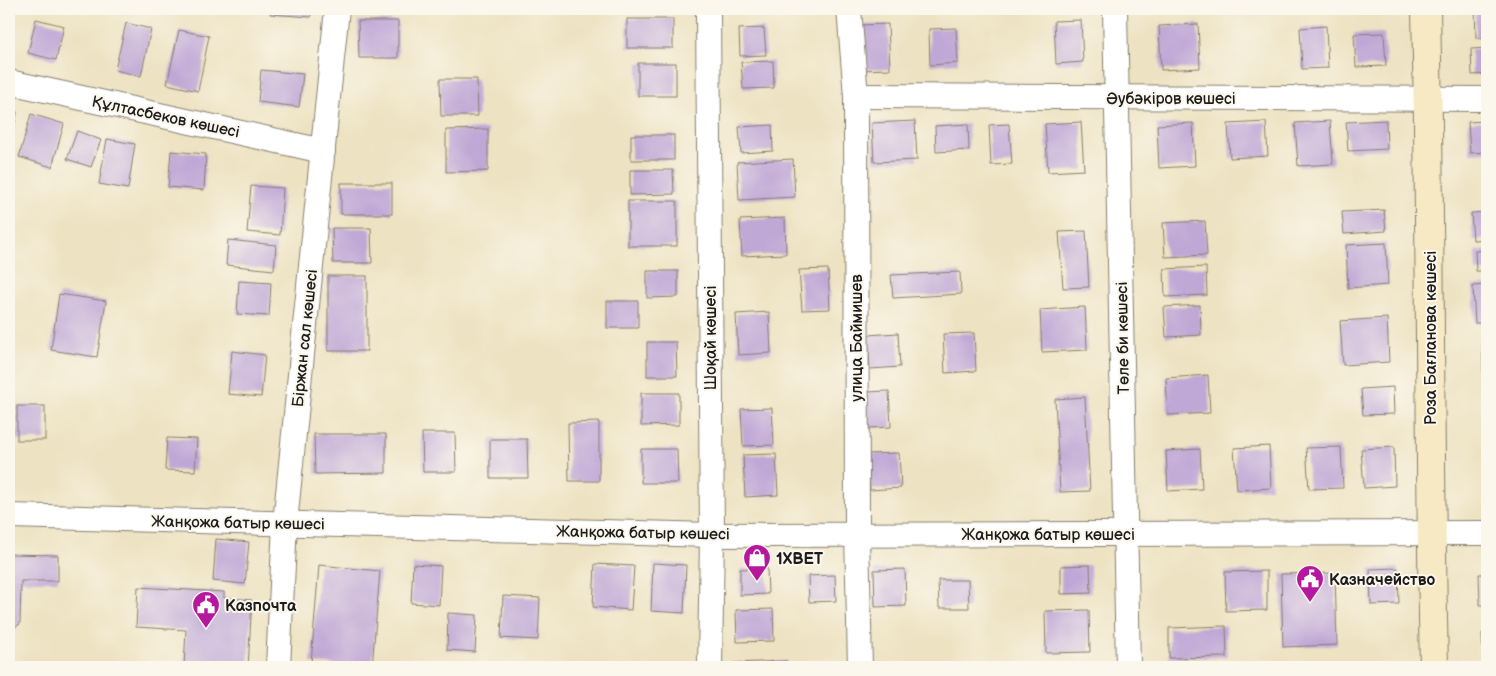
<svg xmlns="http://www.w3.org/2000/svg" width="1496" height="676" font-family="'Balsamiq Sans',sans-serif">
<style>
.building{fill:#c0a8d6}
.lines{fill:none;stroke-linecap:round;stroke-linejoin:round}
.street-casing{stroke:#847f6e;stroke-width:26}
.secondary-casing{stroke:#847f6e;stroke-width:30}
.street{stroke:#fff;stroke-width:24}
.secondary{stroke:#f6e9c3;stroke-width:28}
.labels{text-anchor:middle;stroke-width:4;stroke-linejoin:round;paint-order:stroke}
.street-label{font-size:16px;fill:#1c1c1c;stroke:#fbf7ec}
.poi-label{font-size:16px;font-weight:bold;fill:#1c1c1c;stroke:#fbf7ec;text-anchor:start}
</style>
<rect width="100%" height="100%" fill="#fbf7ec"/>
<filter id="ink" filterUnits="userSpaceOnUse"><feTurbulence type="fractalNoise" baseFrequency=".02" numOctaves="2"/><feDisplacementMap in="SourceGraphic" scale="10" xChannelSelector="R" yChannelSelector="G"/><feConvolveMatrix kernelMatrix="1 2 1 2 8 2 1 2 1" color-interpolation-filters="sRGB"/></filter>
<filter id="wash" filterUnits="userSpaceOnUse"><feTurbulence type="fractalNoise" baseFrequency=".0096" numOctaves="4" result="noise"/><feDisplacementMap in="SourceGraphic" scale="20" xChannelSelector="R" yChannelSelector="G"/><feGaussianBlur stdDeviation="1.12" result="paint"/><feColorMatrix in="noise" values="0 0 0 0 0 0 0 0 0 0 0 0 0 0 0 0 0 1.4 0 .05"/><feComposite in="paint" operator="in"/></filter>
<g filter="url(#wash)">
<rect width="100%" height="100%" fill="#ede2c1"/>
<g id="blocks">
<g class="building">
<path d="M271,9h40v8l-41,-3z"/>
<path d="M1475,9h12v29h-11z"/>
<path d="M36,19l28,7 -8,34 -28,-7z"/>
<rect x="627" y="19" width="46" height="29"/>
<path d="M1081,20l2,42 -27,2 -2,-43z"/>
<path d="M358,21h40v37h-39z"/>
<path d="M126,23l25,6 -10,47 -26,-6z"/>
<path d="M888,24l2,45 -30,1 -3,-45z"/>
<path d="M1198,24l2,44 -39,2 -2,-44z"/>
<path d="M1326,26l2,42 -26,1 -2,-41z"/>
<path d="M764,28l2,27 -26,1 -1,-27z"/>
<path d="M956,28l2,35 -28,2 -1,-36z"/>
<path d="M179,30l30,6 -11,55 -31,-7z"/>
<path d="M1384,33l2,33 -30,1 -2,-33z"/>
<path d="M1487,48v26l-15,1 -1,-26z"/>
<path d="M773,61l1,27 -31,1 -2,-27z"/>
<rect x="638" y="63" width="38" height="33"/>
<path d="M261,70l42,4 -4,33 -41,-5z"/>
<path d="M440,79h37l1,37h-37z"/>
<path d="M9,110l8,2 -7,35h-1z"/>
<path d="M31,114l33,10 -12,43 -33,-10z"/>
<path d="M1386,120l1,29 -39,2 -2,-29z"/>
<path d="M915,121l2,39 -43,2 -2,-39z"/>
<path d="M1330,121l3,43 -35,2 -3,-43z"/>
<path d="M1487,121v31l-17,1 -2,-31z"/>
<path d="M1081,122l3,48 -36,2 -3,-48z"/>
<path d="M1266,122l2,34 -38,2 -2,-34z"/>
<path d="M1193,123l2,43 -36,2 -2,-43z"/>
<path d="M968,124l1,26 -33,2 -1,-26z"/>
<path d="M1009,124l3,40 -21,1 -2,-40z"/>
<path d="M772,125l1,26 -32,2 -2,-26z"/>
<path d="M488,129v42l-42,1v-42z"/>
<path d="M77,131l24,9 -10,27 -24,-8z"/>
<rect x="631" y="135" width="43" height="25"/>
<path d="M107,139l28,5 -7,45 -29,-5z"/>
<path d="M171,151l35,3 -2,36 -36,-3z"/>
<path d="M793,159l2,38 -56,3 -2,-38z"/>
<path d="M630,170h43l1,24 -44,1z"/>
<rect x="341" y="183" width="51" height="31"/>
<path d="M251,186l32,2 -3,47 -33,-3z"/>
<rect x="628" y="201" width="49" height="45"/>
<path d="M1384,210l2,21 -42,3 -2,-22z"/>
<path d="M1487,212v27l-14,1 -2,-27z"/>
<path d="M785,218l1,36 -44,2 -2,-36z"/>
<path d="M1205,221l2,34 -42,2 -2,-34z"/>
<path d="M332,228h39l1,35h-39z"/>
<path d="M1086,231l3,56 -26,1 -4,-56z"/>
<path d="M228,240l48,5 -2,25 -48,-5z"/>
<path d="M1386,243l2,42 -40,3 -2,-43z"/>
<path d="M1487,250v21h-11l-1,-20z"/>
<path d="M1206,267l1,28 -42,2 -1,-28z"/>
<path d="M828,269l2,40 -28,1 -3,-40z"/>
<path d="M647,271h31v26l-31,1z"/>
<path d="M960,272l1,22 -68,4 -2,-23z"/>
<rect x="328" y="276" width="39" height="75"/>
<path d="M239,281l32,2 -2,33 -32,-2z"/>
<path d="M1487,285v38h-12l-2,-37z"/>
<path d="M59,294l47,7 -9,56 -46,-7z"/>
<rect x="607" y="301" width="31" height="27"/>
<path d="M1200,305l1,30 -35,2 -2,-30z"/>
<path d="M1085,307l2,43 -45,2 -2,-42z"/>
<path d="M769,312l2,41 -33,2 -2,-41z"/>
<path d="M1387,318l2,44 -46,3 -3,-44z"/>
<path d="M898,333l2,34 -30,2 -2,-34z"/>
<path d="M974,333l2,38 -31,2 -2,-39z"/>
<path d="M1487,338v34h-4l-1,-33z"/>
<path d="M647,342h29l1,34h-30z"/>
<path d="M232,351l33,4 -4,42 -33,-3z"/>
<path d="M1208,375l2,38 -42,2 -2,-37z"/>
<path d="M1393,387l1,27 -31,1 -2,-26z"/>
<path d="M889,391l2,36 -23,1 -2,-36z"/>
<path d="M641,393h38v32l-38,1z"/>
<path d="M1085,397l5,94 -30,1 -5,-93z"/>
<rect x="17" y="406" width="28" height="34"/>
<path d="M772,408l2,37 -31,1 -2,-37z"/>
<path d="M599,422v59h-30l-1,-58z"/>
<path d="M422,433h33l1,39h-33z"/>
<path d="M314,434h72v39l-71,1z"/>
<path d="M167,438l30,1 -2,32 -30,-1z"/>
<path d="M490,439h37l1,39h-38z"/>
<path d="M1269,446l2,42 -34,2 -3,-42z"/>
<path d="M1341,447l2,41 -34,1 -3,-41z"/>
<path d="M1394,447l1,39 -31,2 -3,-39z"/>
<path d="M641,449h36l1,34h-37z"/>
<path d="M1200,449l2,40 -34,2 -2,-40z"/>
<path d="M899,453l2,35 -31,2 -2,-36z"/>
<path d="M776,454l2,41 -33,2 -2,-42z"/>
<path d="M216,539l33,3 -4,42 -32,-3z"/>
<path d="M9,554l49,1v26h-37l-1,43 -11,7z"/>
<path d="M653,563l33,2 -2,48 -33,-2z"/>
<path d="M413,564l28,2 -2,39 -28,-2z"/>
<path d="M595,564l39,2 -3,44 -38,-3z"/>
<path d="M319,565l61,6 -8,96 -61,-4z"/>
<path d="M1090,565l1,28 -30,1v-28z"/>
<path d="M767,568l1,26 -28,1v-26z"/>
<path d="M1398,568l1,36 -28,1 -1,-36z"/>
<path d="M905,569l1,37 -31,1 -1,-37z"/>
<path d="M1267,571v39l-41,1 -1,-39z"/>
<path d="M1335,573l2,72 -54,2 -2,-73z"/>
<path d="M1479,574h8v31h-7z"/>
<path d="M835,575l1,26 -27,1 -1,-26z"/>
<path d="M938,580h30l1,28h-30z"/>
<path d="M138,587l86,5v6l28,2 -4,67h-64l2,-37 -50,-3z"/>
<path d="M503,596l37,2 -2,42 -37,-2z"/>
<path d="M773,609l1,32 -37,1 -1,-32z"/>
<path d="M1089,610l1,42 -44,1 -1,-42z"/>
<path d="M448,613l29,2 -2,37 -28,-2z"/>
<path d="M1226,626l1,31 -58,1v-30z"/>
<path d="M1482,633h5v34h-4z"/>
<path d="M787,661v6h-54v-4z"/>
</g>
</g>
</g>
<g filter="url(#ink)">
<use href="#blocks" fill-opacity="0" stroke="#847f6e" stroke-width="1"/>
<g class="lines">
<defs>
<g id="street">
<path d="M708,9l4,526 -2,132"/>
<path d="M849,9l7,87 1,438 3,133"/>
<path d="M1115,9l13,658"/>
<path d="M9,82l314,69"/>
<path d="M856,96l631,3"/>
<path d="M9,516l703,19 775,-2"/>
<path d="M278,667l7,-144 52,-514"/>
</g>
<path id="secondary" d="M1426,9c5,219 3,439 8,658"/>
</defs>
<use href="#street" class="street-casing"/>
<use href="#secondary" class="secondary-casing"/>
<use href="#street" class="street"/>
<use href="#secondary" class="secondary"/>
</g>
</g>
<defs>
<symbol id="shop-pin" viewBox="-11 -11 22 30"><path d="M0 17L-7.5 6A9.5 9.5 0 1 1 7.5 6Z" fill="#b5179e" stroke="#fbf7ec"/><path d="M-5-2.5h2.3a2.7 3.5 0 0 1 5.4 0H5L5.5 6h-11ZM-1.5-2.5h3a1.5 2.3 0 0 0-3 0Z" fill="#fff"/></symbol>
<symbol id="civic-pin" viewBox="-11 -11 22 30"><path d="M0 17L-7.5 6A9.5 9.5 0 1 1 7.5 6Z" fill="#b5179e" stroke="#fbf7ec"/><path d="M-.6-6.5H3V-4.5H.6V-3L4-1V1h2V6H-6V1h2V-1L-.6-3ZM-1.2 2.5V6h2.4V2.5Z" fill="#fff"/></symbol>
</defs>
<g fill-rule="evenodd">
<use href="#shop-pin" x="741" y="542" width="32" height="43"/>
<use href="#civic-pin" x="1294" y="563" width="32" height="43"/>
<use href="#civic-pin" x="190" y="589" width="32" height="43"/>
</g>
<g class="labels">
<g class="street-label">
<text x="1171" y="104">Әубәкіров көшесі</text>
<text transform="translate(166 116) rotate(12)" y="6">Құлтасбеков көшесі</text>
<text transform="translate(304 338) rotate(-84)" y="6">Біржан сал көшесі</text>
<text transform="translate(710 338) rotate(-90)" y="6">Шоқай көшесі</text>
<text transform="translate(856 338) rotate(-90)" y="6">улица Баймишев</text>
<text transform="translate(1122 338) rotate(-91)" y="6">Төле би көшесі</text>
<text transform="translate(1430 338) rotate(-90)" y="6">Роза Бағланова көшесі</text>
<text transform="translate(238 522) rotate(1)" y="6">Жанқожа батыр көшесі</text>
<text transform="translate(643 532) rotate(1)" y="6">Жанқожа батыр көшесі</text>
<text x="1048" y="540">Жанқожа батыр көшесі</text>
</g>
<g class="poi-label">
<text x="776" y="564">1XBET</text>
<text x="1329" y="585">Казначейство</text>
<text x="225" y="611">Казпочта</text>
</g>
</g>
<rect width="1496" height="676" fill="none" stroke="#fbf7ec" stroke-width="30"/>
</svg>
